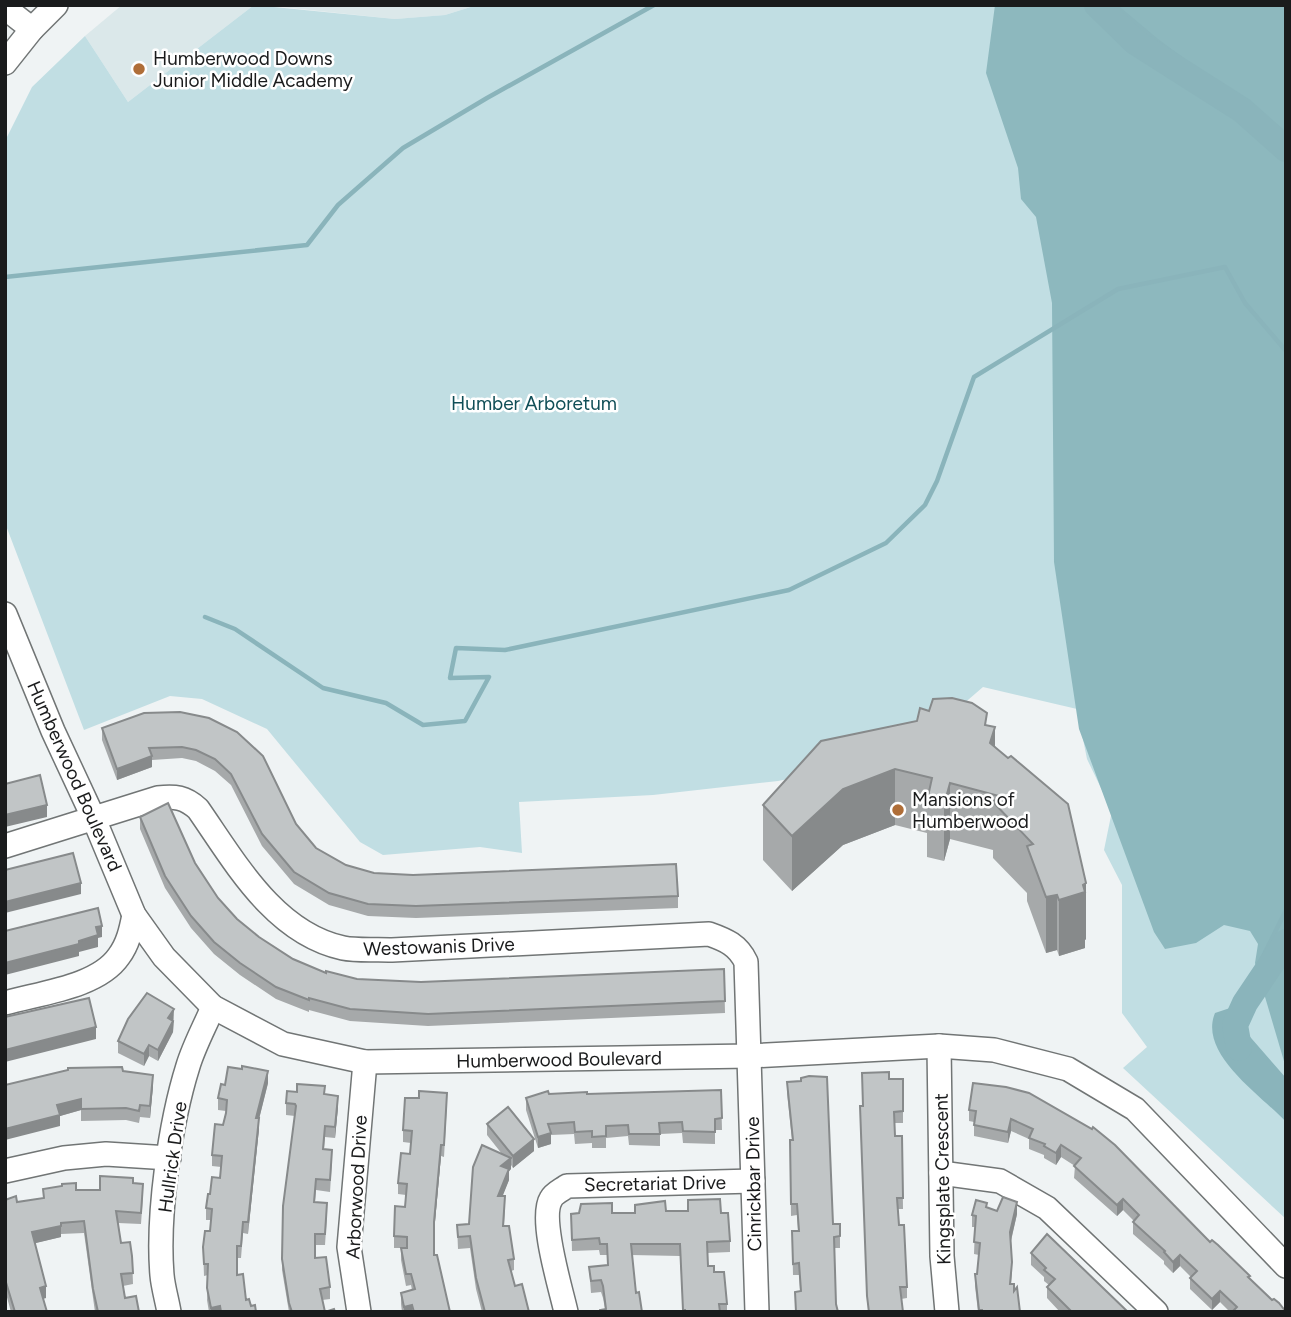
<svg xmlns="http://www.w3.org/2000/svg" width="1291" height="1317" font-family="Figtree,sans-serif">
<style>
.built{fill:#dbe8ea}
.green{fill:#c1dee3}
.forest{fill:#8db8be}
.water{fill:#8ab4bb}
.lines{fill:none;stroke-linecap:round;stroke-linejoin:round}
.stream{stroke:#8ab4bb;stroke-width:4.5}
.river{stroke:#8ab4bb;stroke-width:26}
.minor-casing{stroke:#717575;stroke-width:26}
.minor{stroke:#fff;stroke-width:23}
.wall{fill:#a6a9aa}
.shaded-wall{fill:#878a8b}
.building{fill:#c1c5c6;stroke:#878a8b;stroke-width:2}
.poi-dot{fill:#af6e38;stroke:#fff;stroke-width:2.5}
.labels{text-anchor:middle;stroke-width:5;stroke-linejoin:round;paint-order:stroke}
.poi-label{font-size:19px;fill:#1a1b1c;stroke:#fff;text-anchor:start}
.park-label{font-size:19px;fill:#104e57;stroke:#fff}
.street-label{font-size:19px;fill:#1a1b1c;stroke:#fff}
</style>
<rect width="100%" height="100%" fill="#eff3f4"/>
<g class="built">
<path d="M122,5h132l-126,97 -43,-66z"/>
<path d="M262,5h215l-32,10 -50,4z"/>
</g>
<path class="green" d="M254,5l141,14 50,-4 32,-10h809v1214l-163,-151 24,-21 -25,-34v-128l-18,-35 8,-39 -25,-52 -10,-50 -94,-22 -44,38 -62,36 -99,20 -125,14 -134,7 3,51 -42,-6 -97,8 -23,-13 -93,-113 -65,-30 -32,-3 -86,34 -79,-207v-382l27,-54 53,-51 43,66z"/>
<path class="forest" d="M995,5h291v1063l-31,-105 3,-19 -8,-13 -26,-6 -28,18 -31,6 -11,-17 -75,-203 -25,-167 -2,-259 -16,-86 -15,-18 -3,-31 -32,-95z"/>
<path class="water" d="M1239,1005l6,26 41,47v44c-25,-27 -88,-68 -71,-109z"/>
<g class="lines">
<g class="stream">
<path d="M1114,5l43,36 75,55 54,52"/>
<path d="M5,277l302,-32 31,-40 65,-57 84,-50 167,-93"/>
<path d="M205,617l30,12 88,59 63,15 37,22 42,-4 24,-44 -39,1 6,-30 49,2 284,-60 97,-47 39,-38 12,-24 37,-104 144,-88 107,-22 20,36 41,48"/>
<path d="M1239,1005l47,-95"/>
</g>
<g class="river">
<path d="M1097,5l38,37 107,68 44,39"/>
<path d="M1239,1048l-4,-23 10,-22 41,-61"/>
</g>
<defs>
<g id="minor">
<path d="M5,8l27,21"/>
<path d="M5,63l27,-34 24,-24"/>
<path d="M5,614l48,117 41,88 40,96 30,42 49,50 70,37 82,18 385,-6 189,-10 55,4 74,19 67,40 151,157"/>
<path d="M5,846l153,-48c17,-2 27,-1 40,11 37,53 76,124 145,139 15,3 33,1 49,2l317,-16c17,6 29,11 37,28l11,350"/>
<path d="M5,1003c35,-10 93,-16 114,-47 9,-12 12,-26 15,-41"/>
<path d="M939,1046l3,210 5,56"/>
<path d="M5,1171l59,-13 42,-4 63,4"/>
<path d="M941,1173l59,8 47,27 109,104"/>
<path d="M169,1312c-2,-12 -6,-25 -7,-37 -5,-59 8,-152 26,-209 6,-20 17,-40 25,-59"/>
<path d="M359,1312l-10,-65 16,-185"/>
<path d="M566,1312c-5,-23 -27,-93 -15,-113 3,-6 11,-9 16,-13l186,-5"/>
</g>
</defs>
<use href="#minor" class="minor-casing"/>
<use href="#minor" class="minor"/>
</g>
<g class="wall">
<path d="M180,712l116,112 20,24 30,17 28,8 304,23v12l-262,10 -48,-2 -39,-11 -35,-21 -32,-38 -31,-61 -16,-14 -19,-10 -14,-3 -30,2v7l-35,13 -15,-40v-12z"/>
<path d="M987,726l8,20 91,193 -1,1v8l-26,8 -2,-6 -11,3 -19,-52v-8l-34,-35v-8l-43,-11 -6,22 -17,-4v-24l-32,-8 -52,20 -51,46 -29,-31v-55z"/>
<path d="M140,817l55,46 23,35 19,21 22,18 34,22 33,14 31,6 64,3 303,-13 1,44 -297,13 -78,-5 -41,-11v2l-33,-13 -36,-24 -26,-21 -23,-26 -26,-40 -25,-59z"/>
<path d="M174,1021l-1,11 -15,29 -9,-5 -5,10 -26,-13v-12z"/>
<path d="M123,1071l30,15 -3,32 -10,-1 -1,6 -13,-3 -45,1v-11l-21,6v10l-55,-41z"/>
<path d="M889,1079h14v44h-9l1,13h7l1,73h-5l1,16 8,62v11l-6,1 2,13h-35l-8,-194 2,-12z"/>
<path d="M787,1082l46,142h7v24h-6l2,56 2,8h-43v-20l5,-1 -1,-16h-6l-1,-44h6l-1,-16 -6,1 -1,-76h2l-5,-47z"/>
<path d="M268,1083l-9,36v10l-11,105 -5,-1 -2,25h-4v17l9,25 10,12h-47l-2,-12 1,-25 -4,1 -1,-29 7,-16 1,-11h-5v-12l4,-14 10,-16 1,-11 -9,-1v-11l11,-30 3,-14 -8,-1v-12l7,-13z"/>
<path d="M973,1083l237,159 62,58 14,12h-56l-10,-10 -8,8 -22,-21v-11l1,-1 -11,-11 -7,7 -9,-9v-3l-31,-27v-12l1,-1 -11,-11 -6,6 -43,-38 1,-12 -14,-9 -5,8 -12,-7v-3l-15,-6v-10l-18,-8 -3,12 -34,-7v-14l-5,-1v-11z"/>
<path d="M721,1090l1,40h-7v14l-32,-1 -1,-10 -22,1v12l-31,-1 -1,-9 -22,2v10h-14v-5l-17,1 -1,-10 -23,1v9l-13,4 -12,-38v-12l23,-4h38z"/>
<path d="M325,1094l13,13 -3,31 -10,-1 -1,12 8,12 -2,31 -14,-2 -1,12 12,13 -2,30h-10v13l15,29v12l-8,1 3,12h10h-46l-7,-42 1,-64 12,-90 -9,-1v-12z"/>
<path d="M447,1104l-3,53 -3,-1 -7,76v23l16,57h-48l-1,-8v-11l11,-3 -1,-5 -5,1 -5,-26v-12h3h-10v-12l11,-29 1,-12 -8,-1v-11l12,-29 1,-11 -8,-1v-12z"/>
<path d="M487,1124l47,27 -21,17 -2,-3v4l-2,2v9l-7,16 3,12 -1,18 10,33v11l-3,1 4,15 14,26h-47l-6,-23 -6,-41 -12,1 -1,-24 12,-1 33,-70 -15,-19z"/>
<path d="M133,1183l10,12 -2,29 -23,-1 3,20 11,13 1,28 -10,2 2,12 14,14h-44l-11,-79 -23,1v3l-26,6 11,55 -3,1 4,13h-36l-6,-22v-90l12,2 26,-4v-9l57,1z"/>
<path d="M987,1208l10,3 20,3 -6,27 1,32 -1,11 9,28h-42l-3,-26v-12h2l2,-19 -5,-1 1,-27h-3v-12z"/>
<path d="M666,1211l55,2 9,28v11l-23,1 1,13 6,6 13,32v8h-44l-3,-56 -48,-1 4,38 -31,16 -2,-11 -2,-6 -10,1 -2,-26 18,-2v-10h-7l-1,-5 -27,1 -1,-37z"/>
<path d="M1031,1253l97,59h-68l-13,-14v-11l2,-2 -5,-4v-4l-13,-12z"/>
</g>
<g class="shaded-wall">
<path d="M995,727v56l-5,-40z"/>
<path d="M152,756v11l-35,13v-11z"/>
<path d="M895,769v56l-52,20 -51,46v-55l51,-47z"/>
<path d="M950,783v56l-6,22v-56z"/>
<path d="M47,805v12l-42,10v-12z"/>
<path d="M81,883v11l-76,19v-11z"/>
<path d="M1086,883v56l-1,1v8l-26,8v-56z"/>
<path d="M1057,895v55l-11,3v-56z"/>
<path d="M102,926v11l-4,1v9l-19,5v4l-74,19v-12l74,-22 17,-14z"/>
<path d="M174,1009l-1,23 -15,29v-11l10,-32z"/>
<path d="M96,1027v12l-91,23v-12z"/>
<path d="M149,1045v11l-5,10v-12z"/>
<path d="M268,1071v12l-9,36v10l-11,105 8,-116z"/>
<path d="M153,1075v11l-3,32v-12z"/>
<path d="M338,1096v11l-3,31v-11z"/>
<path d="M81,1099v11l-21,6v10l-55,14v-11l52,-24z"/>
<path d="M1011,1119v12l-3,12v-11z"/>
<path d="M551,1133v11l-13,4v-11z"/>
<path d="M534,1139v12l-21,17v-12z"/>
<path d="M441,1145v11l-7,77v-11z"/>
<path d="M1061,1145v12l-5,8v-12z"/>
<path d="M511,1158v11l-2,2v9l-11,28v-12l3,-30z"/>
<path d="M1123,1199v11l-6,6v-11z"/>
<path d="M1017,1202v12l-7,30v-12z"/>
<path d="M61,1226v11l-29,7v-12z"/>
<path d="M1180,1255v11l-7,7v-11z"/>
<path d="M46,1286v12l-6,1v-11z"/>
<path d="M1220,1291v11l-8,8v-11z"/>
<path d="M412,1305v7h-8v-5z"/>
<path d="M220,1306v6h-9v-4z"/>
</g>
<g class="building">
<path d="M952,698l20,5 15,10 -2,12 10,2 -5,16 18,15 3,-2 57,48 18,79 -3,2 2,7 -26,8 -2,-5 -11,2 -19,-51 6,-2 -40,-42 6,-6 -49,-13 -6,22 -17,-4 5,-23 -37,-9 -52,20 -51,47 -29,-31 58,-64 96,-20 3,-13 9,3 4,-12z"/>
<path d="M180,712l29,6 28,14 26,24 33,68 20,24 30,17 28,8 39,2 263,-11 2,32 -262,10 -48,-2 -39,-11 -35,-21 -32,-38 -31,-60 -16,-15 -19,-9 -14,-3 -33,1 3,8 -35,13 -15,-41 42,-15z"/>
<path d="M40,775l7,30 -42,10v-31z"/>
<path d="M168,803l27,60 23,35 19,21 22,18 34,22 33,14v-2l31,8 64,3 303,-13 1,32 -297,13 -78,-5 -41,-11v2l-33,-13 -36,-24 -26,-21 -23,-26 -26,-40 -25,-59z"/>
<path d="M73,853l8,30 -76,19v-32z"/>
<path d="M98,908l4,18 -6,1 2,8 -19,6v3l-74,19v-32z"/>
<path d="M147,993l27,16 -6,9 5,3 -15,29 -9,-5 -5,9 -26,-13 10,-22z"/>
<path d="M89,998l7,29 -91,23v-33z"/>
<path d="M242,1066l26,5 -12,47h3l-11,104h-5l-2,24h-4v29l6,-1 3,26 3,-1 2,7 4,-1 1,7h-35l-1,-6 -9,2 -4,-20 1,-24h-4l-1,-17 2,-16h5l2,-22 -6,-1 2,-14h2l2,-17 8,1 2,-22 -10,-1 3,-31 8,1 3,-12 1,-13 -9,-2 3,-14 4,1 3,-18 14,2z"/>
<path d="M122,1067l1,4 30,4 -3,31 -10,-1 -1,6 -13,-3 -45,1v-10l-24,6 3,10 -55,14v-44l63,-15v-2z"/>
<path d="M889,1072v7h14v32l-9,1 1,24h7l1,62h-6l2,27h5l3,62h-7l3,25h-34l-2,-16 -7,-190h3l-1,-33z"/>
<path d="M809,1076l18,1 6,147h7v12l-6,1 2,67 2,8h-42l-1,-20 6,-1 -2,-28 -6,1 -1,-33h7l-2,-27h-6l-1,-64h3l-6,-58 14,-1v-3z"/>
<path d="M973,1083l33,4 23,6 63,36 1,-2 22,18 95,97 2,-2 6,5 32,31 -2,1 24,23 2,-1 5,4 7,9h-54l5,-5 -17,-16 -8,8 -22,-21 7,-7 -17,-16 -7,7 -9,-10 1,-1 -32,-29 6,-7 -16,-16 -6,6 -43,-39 7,-8 -20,-13 -5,8 -12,-7 1,-2 -16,-6 4,-9 -22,-10 -3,13 -34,-7 2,-14 -7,-1z"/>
<path d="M297,1084l28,2 -1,8 14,2 -3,31 -10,-1 -2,23 9,1 -2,30 -14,-1 -2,23 13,1 -2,31h-10v24l11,-1 4,30 -10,2 5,23 9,-3 1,3h-43l-3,-9 -7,-44 1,-53 13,-100 -1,-2 -9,-1 1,-12 10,1z"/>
<path d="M721,1090l1,28 -7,1v13l-32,-1 -1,-9 -23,1 1,11h-31l-1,-9 -22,1v10l-14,1v-6l-17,1 -1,-10 -26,2 3,9 -13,4 -12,-39 22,-7 1,3 38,-2v2z"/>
<path d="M419,1091l28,2 -3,52h-3l-7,77v33h3l13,57h-36l-2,-7 -8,2 -3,-14 14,-4 -4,-15h-5l-5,-26h6v-11l-13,-1 1,-30 10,1 2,-23 -9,-1 3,-30 9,1 2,-23 -9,-1 2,-32h14z"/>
<path d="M508,1107l26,32 -21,17 -26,-32z"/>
<path d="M482,1145l29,13 -10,8 8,3 -11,27h7l-2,30h6l5,33 -6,1 7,26 7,-2 7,28h-44l-9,-34 -6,-42 -12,1 -1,-12 12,-1 4,-57z"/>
<path d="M100,1176l33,2v5l10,1 -2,29 -25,-2 5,32 9,-1 2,14 1,17 -12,1 4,24 11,-2 3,16h-41l-5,-23 -9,-68 -23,2v3l-29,6 14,54 -6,2 7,24h-32l-10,-33v-79l11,-4 1,6 27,-4 -1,-9 19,-3v-2l14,-1v7h24z"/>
<path d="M1003,1197l14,5 -7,30 2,30 -2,22h4v7l3,-4 3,25h-38v-2h-3l-4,-36h2l3,-31 -6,-1 2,-26 -4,-1 4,-15 11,3 -1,4 11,4z"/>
<path d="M720,1199l1,14h7l2,28 -23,1 1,24h6v6h10l3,32h-8l1,8h-35v-2h-2l-3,-66h-49l5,49 3,-1 3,20h-42v-2l6,-1 -3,-23 -2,-6 -10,1 -2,-14 19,-2 -1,-21h-7l-1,-6 -27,2 -1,-26 8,-1 2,-9 31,-1v10h23v-8l30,-4 1,10h22v-11z"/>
<path d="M1047,1234l81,78h-56l-25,-25 8,-8 -11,-9 2,-2 -15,-15z"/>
</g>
<g class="poi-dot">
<circle cx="139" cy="69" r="7"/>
<circle cx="898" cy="810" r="7"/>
</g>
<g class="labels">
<g class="poi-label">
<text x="153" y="65">Humberwood Downs<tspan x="153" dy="22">Junior Middle Academy</tspan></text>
<text x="912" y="806">Mansions of<tspan x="912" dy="22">Humberwood</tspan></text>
</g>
<g class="park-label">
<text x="534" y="410">Humber Arboretum</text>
</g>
<g class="street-label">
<text transform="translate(75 776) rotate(66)" y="7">Humberwood Boulevard</text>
<text transform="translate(439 946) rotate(-2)" y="7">Westowanis Drive</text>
<text transform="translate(559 1059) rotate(-1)" y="7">Humberwood Boulevard</text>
<text transform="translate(172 1157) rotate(-82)" y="7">Hullrick Drive</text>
<text transform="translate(942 1179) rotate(-91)" y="7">Kingsplate Crescent</text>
<text transform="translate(655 1183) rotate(-1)" y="7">Secretariat Drive</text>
<text transform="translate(753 1184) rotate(-91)" y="7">Cinrickbar Drive</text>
<text transform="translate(356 1187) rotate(-87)" y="7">Arborwood Drive</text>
</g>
</g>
<rect width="1291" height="1317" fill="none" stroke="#1a1b1c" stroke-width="14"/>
</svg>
